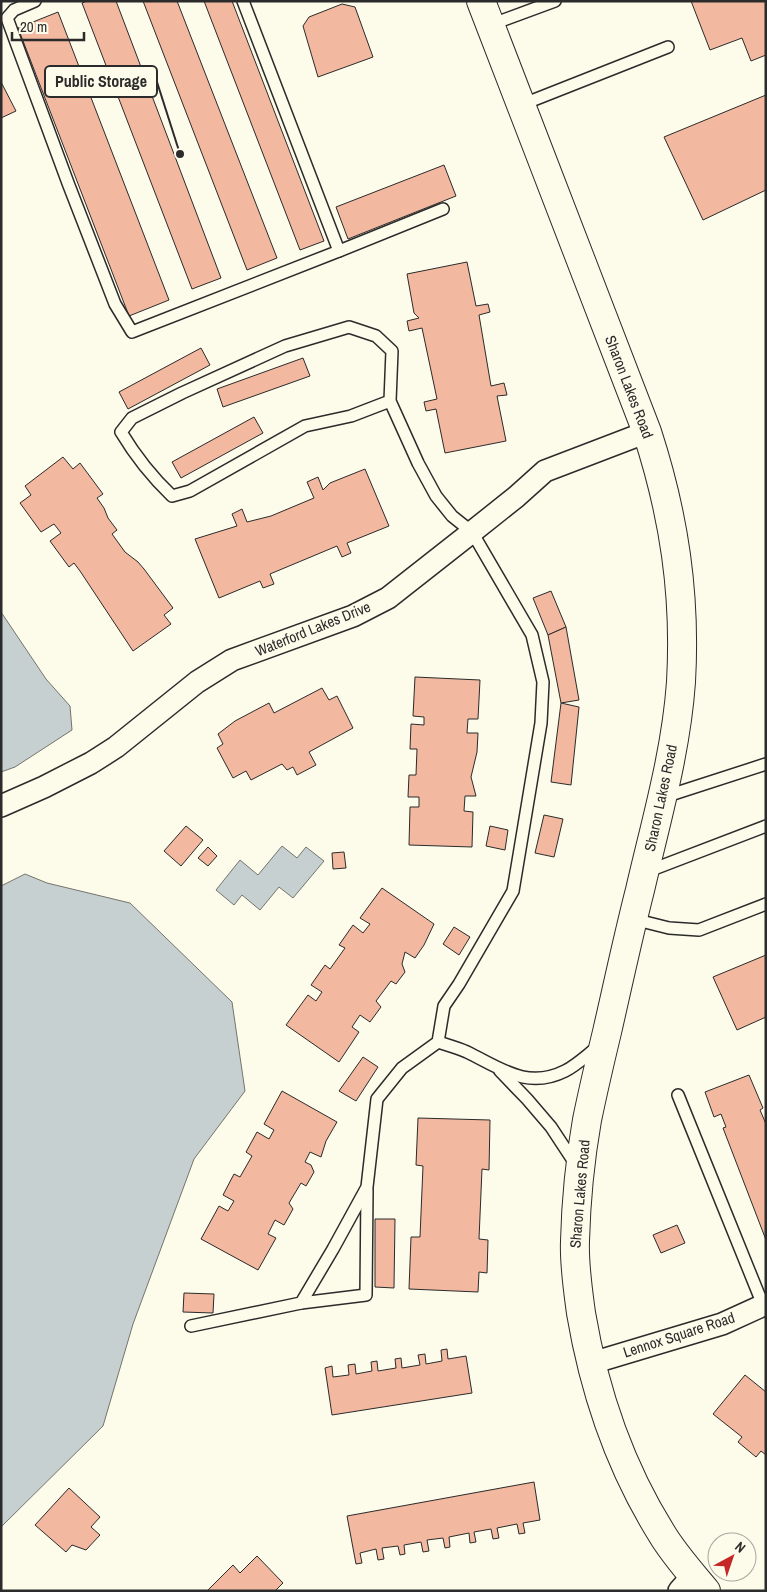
<svg xmlns="http://www.w3.org/2000/svg" width="767" height="1592" font-family="'Archivo Narrow',sans-serif">
<style>
.water{fill:#c7d0d0;stroke:#74746e}
.building{fill:#f2b8a0;stroke:#2b2b2b}
.lines{fill:none;stroke-linecap:round;stroke-linejoin:round}
.service-casing{stroke:#2b2b2b;stroke-width:14}
.minor-casing{stroke:#2b2b2b;stroke-width:24}
.tertiary-casing{stroke:#2b2b2b;stroke-width:30}
.service{stroke:#fdfbea;stroke-width:11}
.minor{stroke:#fdfbea;stroke-width:21}
.tertiary{stroke:#fdfbea;stroke-width:28}
.labels{text-anchor:middle;stroke-width:4;stroke-linejoin:round;paint-order:stroke}
.street-label{font-size:15px;fill:#2b2b2b;stroke:#fdfbea}
.leader{fill:none;stroke:#2b2b2b;stroke-width:2}
.callout-dot{fill:#2b2b2b;stroke:#fdfbea;stroke-width:2}
.callout{fill:#fdfbea;stroke:#2b2b2b;stroke-width:2}
.callout-label{font-size:16px;text-anchor:middle;font-weight:bold;fill:#2b2b2b}
</style>
<rect width="100%" height="100%" fill="#fdfbea"/>
<g class="water">
<path d="M1,612l45,67 24,27 2,24 -57,37 -14,5z"/>
<path d="M282,846l15,12 9,-11 18,14 -31,37 -14,-11 -19,23 -18,-15 -8,10 -18,-15 24,-30 18,15z"/>
<path d="M25,874l22,9 83,20 102,99 13,89 -51,68 -61,165 -30,102 -102,101v-641z"/>
</g>
<g class="building">
<path d="M87,1h29l105,277 -29,11 -110,-286z"/>
<path d="M143,1h34l100,257 -30,12z"/>
<path d="M204,1h28l92,240 -24,9z"/>
<path d="M691,1h75v54l-15,6 -9,-23 -32,12z"/>
<path d="M342,4l13,3 18,50 -55,20 -15,-51 6,-9z"/>
<path d="M58,12l111,288 -40,16 -111,-288z"/>
<path d="M1,82l15,29 -15,7z"/>
<path d="M766,95v95l-63,30 -39,-83z"/>
<path d="M444,165l12,31 -108,43 -12,-32z"/>
<path d="M467,262l9,44 12,-2 2,8 -11,3 12,71 13,-3 3,12 -10,1 9,45 -61,12 -9,-44 -10,2 -2,-9 13,-3 -15,-71 -13,3 -2,-10 12,-3 -5,-5 -7,-39z"/>
<path d="M201,348l9,17 -82,44 -9,-17z"/>
<path d="M303,358l7,18 -87,31 -6,-18z"/>
<path d="M254,417l9,16 -82,45 -9,-16z"/>
<path d="M63,457l10,12 7,-6 23,31 -6,4 7,10 4,10 9,12 -5,4 13,18 13,10 6,7 29,39 -9,7 7,9 -38,27 -53,-80 -6,-8 -5,4 -19,-26 11,-8 -7,-9 -13,8 -21,-29 11,-8 -6,-9z"/>
<path d="M365,469l24,57 -42,17 4,10 -9,4 -5,-11 -67,28 4,10 -11,4 -3,-7 -41,17 -24,-59 42,-13 -5,-12 10,-5 5,13 24,-6 43,-18 -7,-16 11,-5 5,13 7,-7z"/>
<path d="M551,591l15,36 -18,8 -15,-37z"/>
<path d="M566,627l13,73 -18,3 -13,-68z"/>
<path d="M415,677l65,3 -2,39h-10l-1,14h11l-1,19 -6,25 5,19h-11l-1,15 9,1 -1,35 -63,-2 1,-38h9v-10h-11l1,-22h7l1,-26h-7l1,-25 13,1v-8l-11,-1z"/>
<path d="M322,688l7,12 8,-4 16,32 -44,24 7,13 -19,10 -4,-8 -6,3 -5,-6 -31,16 -5,-9 -13,7 -16,-30 6,-4 -5,-10 17,-13 34,-18 5,10z"/>
<path d="M561,703l18,4 -8,78 -20,-3z"/>
<path d="M544,815l19,4 -9,38 -19,-4z"/>
<path d="M186,826l17,14 -22,26 -17,-15z"/>
<path d="M490,826l18,4 -3,20 -19,-4z"/>
<path d="M208,847l9,9 -9,10 -10,-8z"/>
<path d="M344,852l2,16 -13,1 -1,-16z"/>
<path d="M382,888l52,36 -10,21 -9,13 -10,-6 -3,12 3,8 -9,12 -5,-3 -15,20 5,6 -11,15 -10,-7 -8,12 7,5 -20,30 -53,-37 22,-30 8,6 6,-9 -11,-7 14,-20 5,4 15,-21 -6,-3 14,-20 10,8 7,-9 -10,-6z"/>
<path d="M454,927l16,10 -11,18 -16,-11z"/>
<path d="M766,955v62l-29,13 -24,-53z"/>
<path d="M363,1057l15,10 -22,34 -17,-10z"/>
<path d="M749,1075l14,33 -3,2 6,14v116l-43,-112 3,-1 -5,-13 -7,3 -9,-25z"/>
<path d="M282,1091l55,31 -11,19 -5,16 -11,-5 -5,10 6,3 3,7 -8,14 -5,-3 -12,20 4,6 -9,16 -9,-5 -7,14 8,4 -18,32 -57,-31 18,-33 9,5 6,-10 -11,-6 11,-21 6,3 12,-21 -6,-4 11,-20 12,7 5,-9 -10,-6z"/>
<path d="M418,1118l72,2 -1,50 -7,-1 -3,70 9,1 -1,33 -8,-1 -1,20 -69,-3 2,-52h9l3,-71 -7,-1z"/>
<path d="M375,1219h20l-1,69 -19,-1z"/>
<path d="M677,1225l8,18 -24,10 -8,-18z"/>
<path d="M184,1293l30,1 -1,19 -30,-1z"/>
<path d="M447,1349l1,10 18,-3 6,37 -140,22 -7,-47 7,-2 1,11 16,-2 -1,-10 7,-1 1,10 16,-3 -1,-9 6,-1 1,10 18,-3 -1,-9 6,-1 1,10 18,-3 -2,-10 7,-1 1,10 16,-3 -1,-11z"/>
<path d="M745,1375l21,17v63l-5,-4 -5,6 -18,-15 4,-5 -29,-23z"/>
<path d="M534,1482l6,38 -17,3 2,10 -6,1 -2,-10 -20,4 2,10 -6,1 -2,-10 -17,3 2,10 -6,1 -1,-10 -20,4 1,10 -5,1 -2,-10 -16,2 2,11 -6,1 -2,-10 -17,3 1,9 -5,1 -2,-9 -16,2 2,11 -6,1 -2,-11 -16,4 2,10 -6,1 -9,-48z"/>
<path d="M69,1488l31,29 -9,10 9,8 -14,15 -14,-5 -6,7 -31,-27z"/>
<path d="M257,1556l26,27 -8,8h-68l26,-26 7,8z"/>
</g>
<g class="lines">
<defs>
<g id="service">
<path d="M35,1l-21,9 -7,8 61,165 47,121 17,28 207,-81 -96,-250"/>
<path d="M490,25l65,-24"/>
<path d="M521,105l147,-58"/>
<path d="M339,251l104,-42"/>
<path d="M664,797l102,-33"/>
<path d="M646,872l120,-46"/>
<path d="M633,919l36,9 30,2 67,-26"/>
<path d="M438,1042c9,3 20,6 29,10 33,16 60,38 98,19 12,-6 23,-17 34,-25"/>
<path d="M500,1071l27,28 24,28 25,38"/>
<path d="M678,1095l85,210"/>
<path d="M301,1303l65,-8 1,-105"/>
<path d="M191,1326l110,-23 32,-54 34,-62 10,-88 25,-31 36,-26 6,-36 15,-22 54,-93 28,-168 2,-41 -11,-47 -60,-103 -20,-16 -16,-20 -18,-33 -28,-62 2,-50 -16,-15 -27,-9 -64,19 -103,47 -50,25 -11,14c15,25 30,44 51,64l18,-5 115,-65 46,-10 39,-15"/>
</g>
<g id="minor">
<path d="M1,806l43,-19 47,-24 25,-16 81,-65 35,-22 121,-44 35,-18 84,-66 44,-35 29,-26 102,-39"/>
<path d="M592,1363l130,-39 44,-20"/>
<path d="M679,1591l14,-16"/>
</g>
<path id="tertiary" d="M481,1l166,431c27,83 39,162 34,250 -5,71 -25,139 -41,208 -12,47 -22,94 -33,142 -7,29 -14,59 -20,88 -7,40 -11,81 -12,121 -1,24 3,49 6,72 13,77 39,154 81,221 12,20 29,39 44,57"/>
</defs>
<use href="#service" class="service-casing"/>
<use href="#minor" class="minor-casing"/>
<use href="#tertiary" class="tertiary-casing"/>
<use href="#service" class="service"/>
<use href="#minor" class="minor"/>
<use href="#tertiary" class="tertiary"/>
</g>
<g class="labels">
<g class="street-label">
<text transform="translate(629 387) rotate(69)" y="5">Sharon Lakes Road</text>
<text transform="translate(313 629) rotate(-22)" y="5">Waterford Lakes Drive</text>
<text transform="translate(661 798) rotate(-78)" y="5">Sharon Lakes Road</text>
<text transform="translate(580 1194) rotate(-85)" y="5">Sharon Lakes Road</text>
<text transform="translate(679 1335) rotate(-18)" y="5">Lennox Square Road</text>
</g>
</g>
<path class="leader" d="M180 154L157 82"/>
<circle class="callout-dot" cx="180" cy="154" r="5"/>
<rect class="callout" x="45" y="66" width="112" height="31" rx="5"/>
<g class="callout-label">
<text x="101" y="87">Public Storage</text>
</g>
<rect width="767" height="1592" fill="none" stroke="#2b2b2b" stroke-width="5"/>
<g transform="translate(732 1557) rotate(40)"><circle r="24" fill="#fdfbea" stroke="#a9a89e"/>
<path d="M0-4L9 19L0 12L-9 19Z" fill="#c62828"/>
<text y="-8" font-size="14" font-weight="bold" text-anchor="middle" fill="#2b2b2b">N</text>
</g>
<path d="M12 32v8h72v-8" fill="none" stroke="#2b2b2b" stroke-width="2.5"/>
<text x="20" y="32" font-size="15" fill="#2b2b2b" stroke="#fdfbea" stroke-width="4" paint-order="stroke">20 m</text>
</svg>
